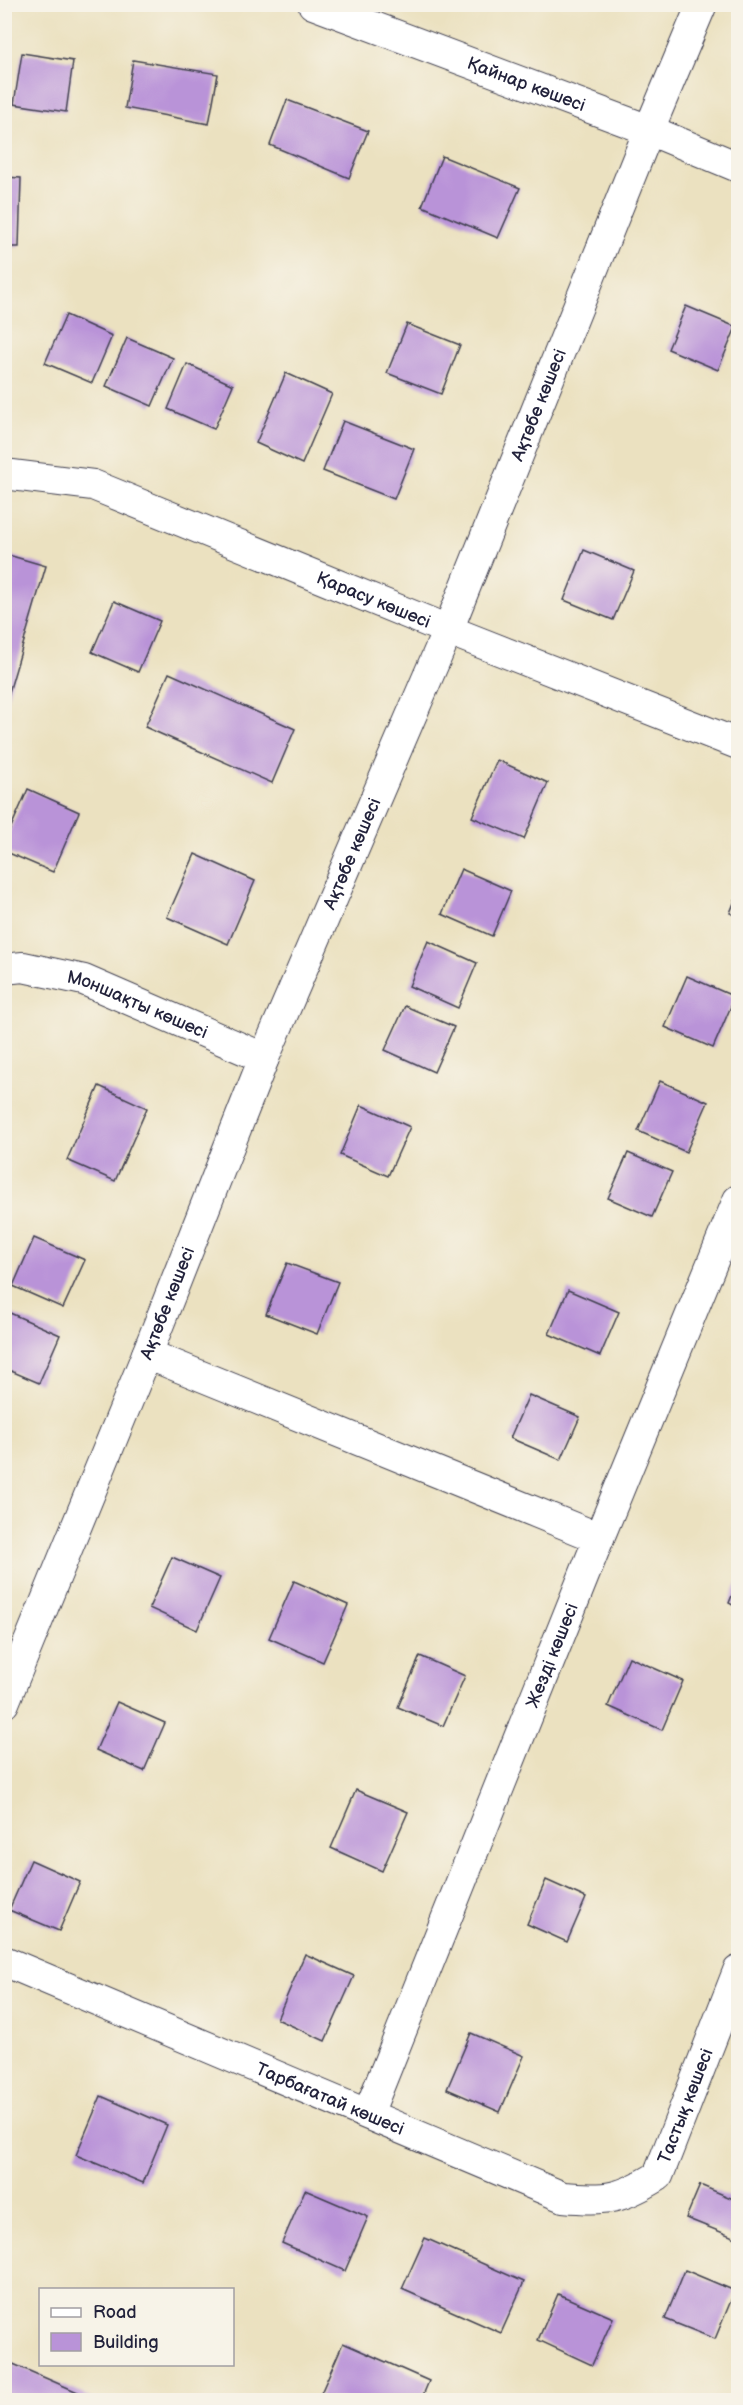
<svg xmlns="http://www.w3.org/2000/svg" width="743" height="2405" font-family="'Balsamiq Sans',sans-serif">
<style>
.building{fill:#b993d8}
.lines{fill:none;stroke-linecap:round;stroke-linejoin:round}
.minor-casing{stroke:#403f4f;stroke-width:32}
.minor{stroke:#fff;stroke-width:30}
.labels{text-anchor:middle;stroke-width:4.5;stroke-linejoin:round;paint-order:stroke}
.street-label{font-size:18px;fill:#22223b;stroke:#f7f3e8}
</style>
<rect width="100%" height="100%" fill="#f7f3e8"/>
<filter id="ink" filterUnits="userSpaceOnUse"><feTurbulence type="fractalNoise" baseFrequency=".0167" numOctaves="2"/><feDisplacementMap in="SourceGraphic" scale="12" xChannelSelector="R" yChannelSelector="G"/><feConvolveMatrix kernelMatrix="1 2 1 2 8 2 1 2 1" color-interpolation-filters="sRGB"/></filter>
<filter id="wash" filterUnits="userSpaceOnUse"><feTurbulence type="fractalNoise" baseFrequency=".008" numOctaves="4" result="noise"/><feDisplacementMap in="SourceGraphic" scale="24" xChannelSelector="R" yChannelSelector="G"/><feGaussianBlur stdDeviation="1.35" result="paint"/><feColorMatrix in="noise" values="0 0 0 0 0 0 0 0 0 0 0 0 0 0 0 0 0 1.4 0 .05"/><feComposite in="paint" operator="in"/></filter>
<g filter="url(#wash)">
<rect width="100%" height="100%" fill="#ebe1c0"/>
<g id="blocks">
<g class="building">
<path d="M22,53l51,8 -7,51 -52,-8z"/>
<path d="M133,60l85,14 -9,50 -84,-16z"/>
<path d="M287,100l81,31 -19,47 -79,-33z"/>
<path d="M442,156l78,32 -22,50 -76,-32z"/>
<path d="M4,177l17,1 -2,69h-15z"/>
<path d="M686,306l50,21 -18,43 -50,-21z"/>
<path d="M66,315l46,21 -20,47 -47,-20z"/>
<path d="M407,324l53,21 -19,49 -54,-21z"/>
<path d="M127,338l46,20 -21,48 -46,-20z"/>
<path d="M187,364l46,21 -19,44 -46,-20z"/>
<path d="M286,373l46,21 -30,70 -46,-21z"/>
<path d="M343,421l71,28 -20,50 -71,-28z"/>
<path d="M584,550l50,21 -21,49 -49,-20z"/>
<path d="M5,554l41,12 -41,140z"/>
<path d="M114,601l46,20 -22,51 -46,-20z"/>
<path d="M169,673l126,56 -23,54 -127,-56z"/>
<path d="M497,760l51,23 -24,56 -52,-22z"/>
<path d="M28,789l51,23 -26,60 -49,-21v-8z"/>
<path d="M195,854l60,27 -27,63 -61,-27z"/>
<path d="M461,869l50,22 -19,45 -50,-22z"/>
<path d="M738,893v24l-8,-4z"/>
<path d="M428,941l49,22 -19,45 -49,-22z"/>
<path d="M687,976l48,21 -22,51 -48,-21z"/>
<path d="M405,1006l49,21 -20,45 -49,-22z"/>
<path d="M660,1081l48,21 -22,50 -48,-21z"/>
<path d="M99,1086l48,22 -32,73 -48,-21z"/>
<path d="M361,1105l49,22 -22,49 -48,-21z"/>
<path d="M628,1153l44,19 -20,45 -44,-19z"/>
<path d="M34,1238l51,22 -22,48 -50,-22z"/>
<path d="M287,1263l51,19 -21,52 -51,-20z"/>
<path d="M568,1290l51,22 -19,44 -51,-22z"/>
<path d="M10,1313l50,22 -21,48 -35,-15v-44z"/>
<path d="M529,1395l51,22 -19,43 -51,-22z"/>
<path d="M172,1557l48,21 -23,52 -48,-22z"/>
<path d="M294,1581l54,24 -25,57 -54,-24z"/>
<path d="M738,1581v27l-9,-5z"/>
<path d="M420,1656l45,20 -22,50 -45,-19z"/>
<path d="M629,1657l54,24 -21,49 -54,-24z"/>
<path d="M117,1702l48,21 -21,48 -48,-21z"/>
<path d="M356,1790l52,22 -26,59 -51,-23z"/>
<path d="M31,1860l49,22 -21,49 -50,-21z"/>
<path d="M546,1880l40,18 -19,44 -40,-18z"/>
<path d="M305,1954l49,22 -29,65 -48,-22z"/>
<path d="M471,2033l53,23 -24,56 -53,-23z"/>
<path d="M101,2096l66,29 -24,58 -67,-28z"/>
<path d="M700,2185l38,16v38l-52,-21z"/>
<path d="M305,2190l63,27 -23,54 -63,-28z"/>
<path d="M425,2238l99,44 -23,51 -99,-44z"/>
<path d="M685,2270l50,21 -20,48 -50,-20z"/>
<path d="M558,2294l55,24 -21,47 -54,-25z"/>
<path d="M343,2343l86,38 -8,19h-103z"/>
<path d="M4,2360l92,40h-92z"/>
</g>
</g>
</g>
<g filter="url(#ink)">
<use href="#blocks" fill-opacity="0" stroke="#403f4f" stroke-width="1.5"/>
<g class="lines">
<defs>
<g id="minor">
<path id="s1" d="M313,4l336,126 89,37"/>
<path id="s2" d="M4,474l89,11 355,145 290,114"/>
<path id="s3" d="M4,969l19,-2 61,13 180,78"/>
<path d="M147,1354l452,184"/>
<path id="s4" d="M4,1703l143,-349 117,-296 184,-428 201,-500 53,-126"/>
<path id="s5" d="M4,1961l559,236c44,4 58,2 95,-21l80,-205"/>
<path id="s6" d="M368,2114l231,-576 139,-338"/>
</g>
</defs>
<use href="#minor" class="minor-casing"/>
<use href="#minor" class="minor"/>
</g>
</g>
<g class="labels">
<g class="street-label">
<text dy="6" stroke="none"><textPath href="#s1" startOffset="228">Қайнар көшесі</textPath></text>
<text dy="6" stroke="none"><textPath href="#s4" startOffset="1404">Ақтөбе көшесі</textPath></text>
<text dy="6" stroke="none"><textPath href="#s2" startOffset="393">Қарасу көшесі</textPath></text>
<text dy="6" stroke="none"><textPath href="#s4" startOffset="918">Ақтөбе көшесі</textPath></text>
<text dy="6" stroke="none"><textPath href="#s3" startOffset="140">Моншақты көшесі</textPath></text>
<text dy="6" stroke="none"><textPath href="#s4" startOffset="432">Ақтөбе көшесі</textPath></text>
<text dy="6" stroke="none"><textPath href="#s6" startOffset="494">Жезді көшесі</textPath></text>
<text dy="6" stroke="none"><textPath href="#s5" startOffset="354">Тарбағатай көшесі</textPath></text>
<text dy="6" stroke="none"><textPath href="#s5" startOffset="782">Тастық көшесі</textPath></text>
</g>
</g>
<rect width="743" height="2405" fill="none" stroke="#f7f3e8" stroke-width="24"/>
<rect x="39" y="2288" width="195" height="78" fill="#f7f3e8" stroke="#a29fa3" stroke-width="1.5"/>
<rect x="51" y="2308" width="30" height="9" fill="#ffffff" stroke="#a29fa3" stroke-width="1.5"/>
<text x="93" y="2318" font-size="18" fill="#22223b">Road</text>
<rect x="51" y="2333" width="30" height="18" fill="#b993d8" stroke="#a29fa3" stroke-width="1.5"/>
<text x="93" y="2348" font-size="18" fill="#22223b">Building</text>
</svg>
